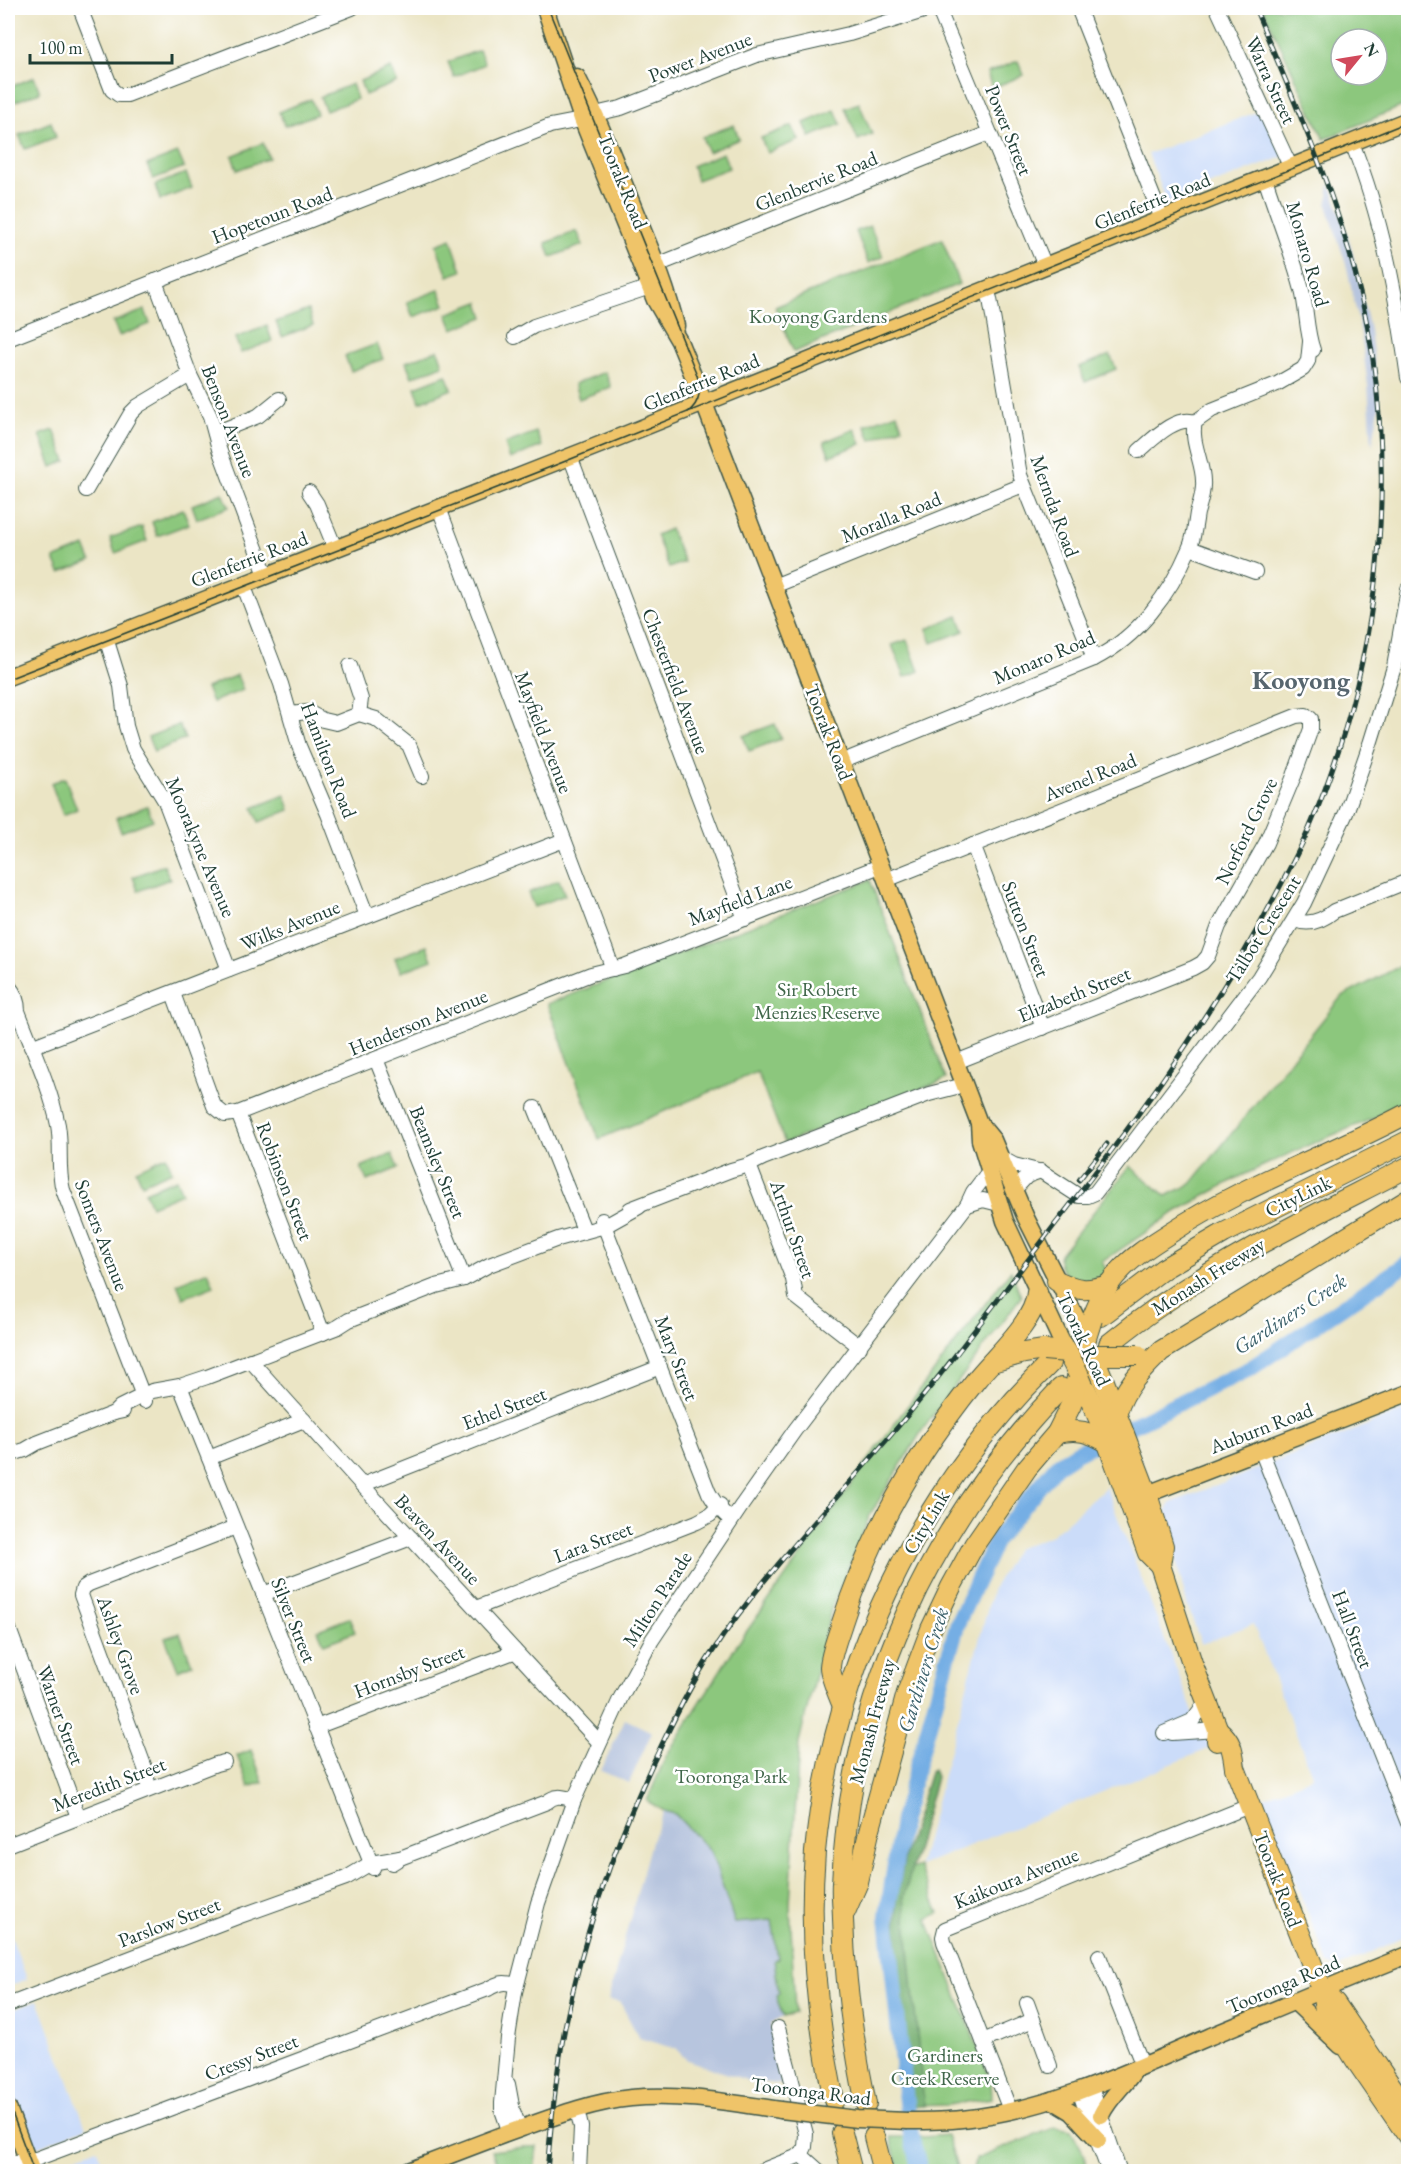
<svg xmlns="http://www.w3.org/2000/svg" width="1416" height="2179" font-family="'EB Garamond',serif">
<style>
.built{fill:#cbdcf9}
.industrial{fill:#b7c5de}
.green{fill:#8cc77d;stroke:#568258;stroke-width:1.5;fill-rule:evenodd}
.forest{fill:#71ac6c;stroke:#487450;stroke-width:1.5}
.lines{fill:none;stroke-linecap:round;stroke-linejoin:round}
.river{stroke:#74aee4;stroke-width:16}
.minor-casing{stroke:#3e564a;stroke-width:16}
.major-casing{stroke:#3e564a;stroke-width:19}
.highway-casing{stroke:#3e564a;stroke-width:22}
.minor{stroke:#fff;stroke-width:14}
.major{stroke:#efc469;stroke-width:16}
.highway{stroke:#efc469;stroke-width:20}
.tram{stroke:#1f3d34;stroke-width:1.5}
.rail-casing{stroke:#1f3d34;stroke-width:5}
.rail{stroke:#fff;stroke-width:3;stroke-dasharray:9;stroke-linecap:butt}
.major-bridge-casing{stroke:#3e564a;stroke-width:19;stroke-linecap:butt}
.highway-bridge-casing{stroke:#3e564a;stroke-width:22;stroke-linecap:butt}
.major-bridge{stroke:#efc469;stroke-width:16}
.highway-bridge{stroke:#efc469;stroke-width:20}
.labels{text-anchor:middle;stroke-width:5;stroke-linejoin:round;paint-order:stroke}
.street-label{font-size:20px;fill:#1f3d34;stroke:#fff}
.park-label{font-size:20px;fill:#40664a;stroke:#fff}
.water-label{font-size:21px;font-style:italic;fill:#395f69;stroke:#fff}
.district-label{font-size:26px;font-weight:bold;fill:#57666f;stroke:#fff}
</style>
<rect width="100%" height="100%" fill="#fff"/>
<filter id="ink" filterUnits="userSpaceOnUse"><feTurbulence type="fractalNoise" baseFrequency=".0167" numOctaves="2"/><feDisplacementMap in="SourceGraphic" scale="12" xChannelSelector="R" yChannelSelector="G"/><feConvolveMatrix kernelMatrix="1 2 1 2 8 2 1 2 1" color-interpolation-filters="sRGB"/></filter>
<filter id="wash" filterUnits="userSpaceOnUse"><feTurbulence type="fractalNoise" baseFrequency=".008" numOctaves="4" result="noise"/><feDisplacementMap in="SourceGraphic" scale="24" xChannelSelector="R" yChannelSelector="G"/><feGaussianBlur stdDeviation="1.35" result="paint"/><feColorMatrix in="noise" values="0 0 0 0 0 0 0 0 0 0 0 0 0 0 0 0 0 1.4 0 .05"/><feComposite in="paint" operator="in"/></filter>
<g filter="url(#wash)">
<rect width="100%" height="100%" fill="#ebe5c5"/>
<g class="built">
<path d="M1269,107l21,47 -123,48 -19,-48z"/>
<path d="M1408,1409v526l-70,33 -10,-4 -66,-166 51,-21 -60,-153 -52,20 -14,-40 -21,-84 1,-9 4,-8z"/>
<path d="M1106,1487l87,225 18,36 -292,118 74,-278 23,-39 36,-14z"/>
<path d="M8,1928l19,51 -19,8z"/>
<path d="M38,2000l48,128 -52,20 -26,-72v-64z"/>
<path d="M97,2149l8,22h-60l-2,-3z"/>
</g>
<g class="industrial">
<path d="M1330,183l21,63 19,84 10,73 -8,43 -4,-60 -7,-52 -14,-66 -20,-63z"/>
<path d="M625,1719l27,13 -23,51 -28,-12z"/>
<path d="M664,1811l11,3 36,38 24,71 37,-3 6,38 -4,2 5,33 -3,4 7,20 -13,7 19,61 -30,-3 -1,2 -71,-24 -11,-11 -37,-11 -19,-36 -12,-2 43,-158z"/>
</g>
<g class="green">
<path d="M1263,8h145v96l-84,35zM1341,39h36v36h-36z"/>
<path d="M479,50l6,14 -31,13 -6,-15z"/>
<path d="M1018,61l6,14 -32,13 -5,-15z"/>
<path d="M391,68l6,14 -32,13 -5,-14z"/>
<path d="M34,77l6,15 -31,12 -1,-16z"/>
<path d="M352,84l5,15 -31,12 -6,-14z"/>
<path d="M311,99l6,15 -32,12 -6,-14z"/>
<path d="M859,103l13,31 -14,6 -13,-32z"/>
<path d="M835,110l6,14 -31,13 -6,-14z"/>
<path d="M51,122l5,15 -31,12 -6,-14z"/>
<path d="M734,125l5,14 -31,13 -6,-15z"/>
<path d="M792,126l7,14 -32,13 -6,-15z"/>
<path d="M263,143l6,15 -32,12 -5,-14z"/>
<path d="M178,153l6,14 -31,12 -6,-14z"/>
<path d="M723,153l6,15 -32,12 -5,-14z"/>
<path d="M186,173l6,15 -32,12 -5,-15z"/>
<path d="M870,226l13,31 -15,6 -12,-32z"/>
<path d="M577,231l6,14 -32,12 -5,-14z"/>
<path d="M451,239l11,32 -14,5 -12,-31z"/>
<path d="M942,239l17,45 -165,68 -19,-45z"/>
<path d="M439,290l6,15 -32,12 -6,-15z"/>
<path d="M479,302l5,15 -31,12 -6,-15z"/>
<path d="M145,310l5,14 -31,12 -6,-14z"/>
<path d="M308,310l5,15 -31,12 -6,-15z"/>
<path d="M267,326l5,15 -31,12 -6,-15z"/>
<path d="M377,344l6,15 -32,12 -6,-15z"/>
<path d="M438,350l5,15 -31,12 -6,-15z"/>
<path d="M1110,355l6,14 -31,13 -6,-15z"/>
<path d="M605,372l6,15 -32,12 -5,-15z"/>
<path d="M446,375l6,14 -32,13 -5,-15z"/>
<path d="M897,413l5,14 -31,13 -6,-15z"/>
<path d="M855,429l6,15 -31,12 -6,-14z"/>
<path d="M54,430l12,31 -14,6 -12,-32z"/>
<path d="M536,432l6,14 -32,13 -5,-15z"/>
<path d="M223,493l6,14 -32,12 -5,-14z"/>
<path d="M183,509l6,15 -32,12 -5,-14z"/>
<path d="M142,527l5,14 -32,12 -5,-15z"/>
<path d="M670,529l14,33 -15,6 -13,-33z"/>
<path d="M85,546l6,15 -31,12 -6,-14z"/>
<path d="M958,616l6,15 -32,12 -5,-14z"/>
<path d="M907,640l12,31 -14,6 -13,-32z"/>
<path d="M237,675l6,15 -31,12 -6,-14z"/>
<path d="M775,724l6,15 -32,12 -6,-15z"/>
<path d="M179,725l6,14 -31,13 -6,-15z"/>
<path d="M65,778l12,31 -14,6 -12,-32z"/>
<path d="M285,795l5,15 -31,12 -6,-14z"/>
<path d="M147,806l6,14 -32,12 -5,-14z"/>
<path d="M164,865l6,14 -32,12 -5,-14z"/>
<path d="M559,880l6,15 -31,12 -6,-14z"/>
<path d="M870,880l76,199 -161,64 -28,-71 -158,67 -52,-135z"/>
<path d="M427,946l5,14 -31,12 -6,-14z"/>
<path d="M1408,962v142l-104,43 -67,31 -63,35 -72,49 6,10c-4,3 -11,10 -17,11 -15,2 -37,-11 -31,-29l70,-88 36,30 25,-12 150,-187z"/>
<path d="M392,1154l6,14 -31,13 -6,-14z"/>
<path d="M166,1156l6,15 -30,13 -6,-14z"/>
<path d="M176,1179l6,14 -31,13 -6,-14z"/>
<path d="M1011,1270l10,27 -98,132 -52,84 -39,93 -33,136 -9,162 5,109 -12,4 -7,-21 3,-3 -5,-33 4,-2 -6,-38 -37,3 -24,-71 -36,-38 -11,-3 -17,-10 19,-45 66,-104 168,-236z"/>
<path d="M208,1271l6,15 -31,12 -6,-14z"/>
<path d="M349,1618l6,14 -31,12 -6,-14z"/>
<path d="M180,1633l12,31 -14,6 -13,-32z"/>
<path d="M251,1750l12,32 -14,5 -12,-31z"/>
<path d="M919,1866l20,47 -12,6 64,162 1,17 -44,7 -36,1c-3,-33 -6,-67 -9,-100 -5,-45 -10,-89 -2,-133z"/>
<path d="M1056,2127l15,3 12,22 6,19h-117l4,-12z"/>
<path d="M947,2135l11,36h-59l-9,-34h34z"/>
<path d="M524,2147h13l-3,24h-35l-7,-20z"/>
</g>
<path class="forest" d="M933,1769l3,8 -32,120 20,209h-12l-12,-129 -4,-50 1,-32 9,-44 24,-79z"/>
<g class="lines">
<path class="river" d="M920,2172l-12,-51 -21,-205 15,-96 56,-198 39,-84 59,-72 20,-13 175,-85 157,-105"/>
</g>
</g>
<g filter="url(#ink)">
<g class="lines">
<defs>
<g id="minor">
<path d="M80,8l32,82 7,5h8l225,-87"/>
<path d="M938,8l107,258"/>
<path d="M1078,8l84,211"/>
<path d="M1217,8l74,160"/>
<path d="M595,114l26,-6 136,-53 92,-21 84,-26"/>
<path d="M1352,143c30,74 45,156 56,235"/>
<path d="M1265,178c12,38 27,74 37,112 5,20 4,41 11,60"/>
<path d="M657,265l332,-132"/>
<path d="M155,281l35,94 20,41 9,33 47,126"/>
<path d="M987,290l3,9 30,176 74,184"/>
<path d="M515,337l19,-11 116,-39"/>
<path d="M8,339l542,-213 26,-5 15,-6"/>
<path d="M215,433l43,-17 21,-17"/>
<path d="M1139,451c14,-12 37,-36 56,-29"/>
<path d="M570,456l175,463"/>
<path d="M86,490l45,-77 7,-7 52,-31"/>
<path d="M309,492l8,12 18,44"/>
<path d="M439,508l174,461"/>
<path d="M1190,548l65,24"/>
<path d="M243,584l38,100 18,62 29,68 39,102"/>
<path d="M774,586l249,-101"/>
<path d="M106,638l15,48 5,40 7,23 32,52 64,169"/>
<path d="M350,666l11,33 -2,15"/>
<path d="M290,714l18,-2 15,8 13,3 23,-9 17,5 33,26 13,31"/>
<path d="M841,762l253,-103c44,-22 76,-65 95,-110 5,-10 6,-24 8,-36 3,-10 7,-21 6,-32 0,-19 -13,-40 -8,-59l17,-12 65,-26 26,-15 5,-8 2,-19"/>
<path d="M973,845l70,183"/>
<path d="M886,880l410,-164 10,-1 5,4v10l-17,47 -28,67 -47,83 -11,30 -6,7 -9,5 -237,94"/>
<path d="M1295,920c14,6 28,0 39,-9l74,-30"/>
<path d="M8,985c6,7 10,17 10,26 14,37 32,75 40,114 4,21 -1,43 5,65l82,211"/>
<path d="M173,993l41,113 11,9 13,-2 85,220"/>
<path d="M31,1047l533,-207"/>
<path d="M376,1059l88,220"/>
<path d="M535,1108l49,122"/>
<path d="M238,1113l353,-139 33,-8 256,-100"/>
<path d="M1001,1158l13,7 28,7 37,24h9l7,-3 164,-216 45,-74 42,-90 24,-69 24,-77 14,-78"/>
<path d="M749,1165l44,114 3,18 64,50"/>
<path d="M1014,1190l13,-14 14,-5"/>
<path d="M967,1205l16,-5 16,4"/>
<path d="M630,1209l101,-39 18,-5 14,-7 166,-64 35,-9"/>
<path d="M602,1220l107,273c5,9 14,20 22,27"/>
<path d="M250,1360l112,125 237,257"/>
<path d="M180,1386l193,482"/>
<path d="M114,1413l6,-6 32,-16 28,-5 27,-9 131,-50 11,-7 87,-34 28,-7 25,-14 69,-26 47,-13 34,-19"/>
<path d="M1261,1450l147,373"/>
<path d="M8,1455l17,-5 12,-7 77,-30 9,-2"/>
<path d="M209,1458l95,-38"/>
<path d="M362,1485l298,-118"/>
<path d="M263,1594l148,-56"/>
<path d="M476,1608l221,-86 13,-7 10,-10"/>
<path d="M8,1626l70,191"/>
<path d="M316,1727l195,-74 3,-3"/>
<path d="M1164,1733l28,-12 15,-20"/>
<path d="M1172,1733l46,-3"/>
<path d="M149,1789l-4,-21 -64,-173 2,-7 6,-4 147,-57"/>
<path d="M8,1845l208,-81 8,-2"/>
<path d="M392,1863l8,-5 147,-56c9,-8 16,-5 27,-2"/>
<path d="M1099,1956l44,110"/>
<path d="M1027,2003l23,63"/>
<path d="M8,2005l232,-89 106,-38 25,-15 29,-5"/>
<path d="M983,2041l50,-21"/>
<path d="M508,2084l5,27 7,18"/>
<path d="M1091,2087l29,85"/>
<path d="M1079,2091l30,81"/>
<path d="M577,2109l4,18 -2,45"/>
<path d="M1010,2110l-66,-168 -1,-5 2,-8 304,-123"/>
<path d="M510,2133l-8,-23v-7l6,-65 7,-46 23,-89 36,-103 47,-103 31,-57 90,-135 53,-75 172,-225 6,-13 16,-21"/>
<path d="M801,2155l19,17"/>
<path d="M28,2162l460,-173c11,-7 17,-7 28,-4"/>
<path d="M8,2166l19,-8"/>
<path d="M758,2172l43,-17 4,-8 1,-13 -28,-106"/>
</g>
<g id="major">
<path d="M545,8l37,111 73,181 24,41 20,49 280,733 14,17 33,78 51,101"/>
<path d="M577,77c21,41 38,84 55,127 16,40 34,79 44,122"/>
<path d="M8,677l599,-235 801,-322"/>
<path d="M979,1123l1,17 25,81 54,115"/>
<path d="M1137,1498l271,-105"/>
<path d="M1294,2001l47,45"/>
<path d="M1052,2100l20,12 26,28"/>
<path d="M8,2108l24,64"/>
<path d="M1101,2115c8,-17 22,-28 33,-44"/>
<path d="M908,2121c18,0 36,0 54,-2 88,-9 169,-48 249,-83 66,-27 131,-55 197,-81"/>
<path d="M406,2172c39,-15 77,-30 116,-44 36,-13 71,-26 109,-30 50,-5 101,5 150,12"/>
</g>
<g id="highway">
<path d="M1057,1281c21,9 28,11 51,4"/>
<path d="M1101,1316l62,-47 61,-36 184,-92"/>
<path d="M1092,1319c7,-17 14,-34 27,-47 14,-16 34,-28 51,-39 75,-49 160,-78 238,-120"/>
<path d="M1109,1344c94,-77 193,-122 299,-177"/>
<path d="M1082,1354l4,-16"/>
<path d="M992,1362l32,-9 20,-3"/>
<path d="M1078,1373l21,46 49,134 12,12"/>
<path d="M1103,1379l44,115 16,52 -3,19 32,98 26,67 -1,11"/>
<path d="M1117,1412c8,-26 25,-42 44,-61l247,-151"/>
<path d="M1057,1433c20,-5 33,-1 50,9"/>
<path d="M843,1706c-4,-10 -13,-30 -13,-39 1,-14 8,-31 12,-44 28,-89 76,-171 134,-243 18,-23 60,-59 61,-88"/>
<path d="M1218,1730c14,11 15,22 17,38l87,222 3,21 30,48 53,77"/>
<path d="M845,1912l13,-30 11,-50 38,-139 24,-64 20,-42 23,-42 53,-77 30,-35 14,-28 7,-32"/>
<path d="M1326,1994l9,9 73,108"/>
<path d="M834,2100c-17,-81 -26,-164 -19,-248 17,-182 103,-361 235,-489"/>
<path d="M866,2104c-13,-62 -21,-122 -23,-185 0,-12 -2,-24 -1,-36 8,-190 89,-360 219,-495"/>
<path d="M842,2133l10,39"/>
<path d="M874,2137l9,35"/>
</g>
</defs>
<use href="#minor" class="minor-casing"/>
<use href="#major" class="major-casing"/>
<use href="#highway" class="highway-casing"/>
<use href="#minor" class="minor"/>
<use href="#major" class="major"/>
<use href="#highway" class="highway"/>
<g class="tram">
<path d="M548,8l149,367c4,14 4,27 -9,37"/>
<path d="M8,679l563,-220 837,-337"/>
<path d="M8,2102l26,70"/>
</g>
<defs>
<g id="rail">
<path d="M1079,1180l28,-36"/>
<path d="M547,2172c4,-49 9,-98 18,-145 20,-100 54,-196 99,-287 14,-29 29,-59 47,-86 52,-81 123,-151 185,-225 55,-65 105,-134 157,-202 75,-96 147,-194 206,-301 17,-32 35,-64 50,-97 64,-149 87,-316 63,-477 -19,-122 -70,-232 -117,-344"/>
</g>
</defs>
<use href="#rail" class="rail-casing"/>
<use href="#rail" class="rail"/>
<defs>
<g id="major-bridge">
<path d="M1077,1319l9,19"/>
<path d="M1059,1336l8,16"/>
<path d="M781,2110l76,9 51,2"/>
</g>
<g id="highway-bridge">
<path d="M1086,1338l6,-19"/>
<path d="M1044,1350l23,2 11,21"/>
<path d="M1103,1379l-10,-24h45"/>
</g>
</defs>
<use href="#major-bridge" class="major-bridge-casing"/>
<use href="#highway-bridge" class="highway-bridge-casing"/>
<use href="#major-bridge" class="major-bridge"/>
<use href="#highway-bridge" class="highway-bridge"/>
</g>
</g>
<g class="labels">
<g class="street-label">
<text transform="translate(700 57) rotate(-21)" y="7">Power Avenue</text>
<text transform="translate(1271 80) rotate(65)" y="7">Warra Street</text>
<text transform="translate(1009 130) rotate(68)" y="7">Power Street</text>
<text transform="translate(623 181) rotate(68)" y="7">Toorak Road</text>
<text transform="translate(816 181) rotate(-22)" y="7">Glenbervie Road</text>
<text transform="translate(1152 201) rotate(-22)" y="7">Glenferrie Road</text>
<text transform="translate(272 215) rotate(-21)" y="7">Hopetoun Road</text>
<text transform="translate(1308 254) rotate(74)" y="7">Monaro Road</text>
<text transform="translate(701 382) rotate(-22)" y="7">Glenferrie Road</text>
<text transform="translate(229 421) rotate(69)" y="7">Benson Avenue</text>
<text transform="translate(1055 506) rotate(70)" y="7">Mernda Road</text>
<text transform="translate(891 517) rotate(-22)" y="7">Moralla Road</text>
<text transform="translate(249 559) rotate(-21)" y="7">Glenferrie Road</text>
<text transform="translate(1044 657) rotate(-23)" y="7">Monaro Road</text>
<text transform="translate(676 681) rotate(69)" y="7">Chesterfield Avenue</text>
<text transform="translate(544 732) rotate(69)" y="7">Mayfield Avenue</text>
<text transform="translate(829 732) rotate(69)" y="7">Toorak Road</text>
<text transform="translate(329 760) rotate(69)" y="7">Hamilton Road</text>
<text transform="translate(1090 777) rotate(-22)" y="7">Avenel Road</text>
<text transform="translate(1246 831) rotate(-64)" y="7">Norford Grove</text>
<text transform="translate(201 847) rotate(67)" y="7">Moorakyne Avenue</text>
<text transform="translate(740 900) rotate(-21)" y="7">Mayfield Lane</text>
<text transform="translate(290 925) rotate(-22)" y="7">Wilks Avenue</text>
<text transform="translate(1026 929) rotate(69)" y="7">Sutton Street</text>
<text transform="translate(1263 929) rotate(-58)" y="7">Talbot Crescent</text>
<text transform="translate(1074 994) rotate(-22)" y="7">Elizabeth Street</text>
<text transform="translate(418 1022) rotate(-22)" y="7">Henderson Avenue</text>
<text transform="translate(438 1162) rotate(68)" y="7">Beamsley Street</text>
<text transform="translate(285 1181) rotate(69)" y="7">Robinson Street</text>
<text transform="translate(1298 1196) rotate(-26)" y="7">CityLink</text>
<text transform="translate(793 1229) rotate(71)" y="7">Arthur Street</text>
<text transform="translate(102 1235) rotate(69)" y="7">Somers Avenue</text>
<text transform="translate(1208 1276) rotate(-32)" y="7">Monash Freeway</text>
<text transform="translate(1084 1339) rotate(65)" y="7">Toorak Road</text>
<text transform="translate(677 1358) rotate(69)" y="7">Mary Street</text>
<text transform="translate(504 1408) rotate(-21)" y="7">Ethel Street</text>
<text transform="translate(1261 1428) rotate(-21)" y="7">Auburn Road</text>
<text transform="translate(926 1522) rotate(-59)" y="7">CityLink</text>
<text transform="translate(438 1539) rotate(47)" y="7">Beaven Avenue</text>
<text transform="translate(593 1542) rotate(-21)" y="7">Lara Street</text>
<text transform="translate(657 1599) rotate(-57)" y="7">Milton Parade</text>
<text transform="translate(294 1620) rotate(68)" y="7">Silver Street</text>
<text transform="translate(1353 1629) rotate(69)" y="7">Hall Street</text>
<text transform="translate(121 1645) rotate(70)" y="7">Ashley Grove</text>
<text transform="translate(409 1671) rotate(-21)" y="7">Hornsby Street</text>
<text transform="translate(61 1715) rotate(70)" y="7">Warner Street</text>
<text transform="translate(872 1721) rotate(-75)" y="7">Monash Freeway</text>
<text transform="translate(109 1784) rotate(-21)" y="7">Meredith Street</text>
<text transform="translate(1016 1878) rotate(-22)" y="7">Kaikoura Avenue</text>
<text transform="translate(1278 1879) rotate(69)" y="7">Toorak Road</text>
<text transform="translate(169 1922) rotate(-21)" y="7">Parslow Street</text>
<text transform="translate(1283 1984) rotate(-23)" y="7">Tooronga Road</text>
<text transform="translate(251 2057) rotate(-21)" y="7">Cressy Street</text>
<text transform="translate(811 2091) rotate(7)" y="7">Tooronga Road</text>
</g>
<g class="park-label">
<text x="818" y="323">Kooyong Gardens</text>
<text x="817" y="996">Sir Robert<tspan x="817" dy="23">Menzies Reserve</tspan></text>
<text x="731" y="1783">Tooronga Park</text>
<text x="945" y="2062">Gardiners<tspan x="945" dy="23">Creek Reserve</tspan></text>
</g>
<g class="water-label">
<text transform="translate(1290 1314) rotate(-33)" y="7">Gardiners Creek</text>
<text transform="translate(923 1670) rotate(-73)" y="7">Gardiners Creek</text>
</g>
<g class="district-label">
<text x="1301" y="689">Kooyong</text>
</g>
</g>
<rect width="1416" height="2179" fill="none" stroke="#fff" stroke-width="30"/>
<g transform="translate(1359 57) rotate(60)"><circle r="28" fill="#ffffff" stroke="#a5b1ae" stroke-width="1.5"/>
<path d="M0-4.5L10 22L0 15L-10 22Z" fill="#d1495b"/>
<text y="-9" font-size="16" font-weight="bold" text-anchor="middle" fill="#1f3d34">N</text>
</g>
<path d="M30 54v9h142v-9" fill="none" stroke="#1f3d34" stroke-width="3"/>
<text x="39" y="54" font-size="18" fill="#1f3d34" stroke="#ffffff" stroke-width="4.5" paint-order="stroke">100 m</text>
</svg>
